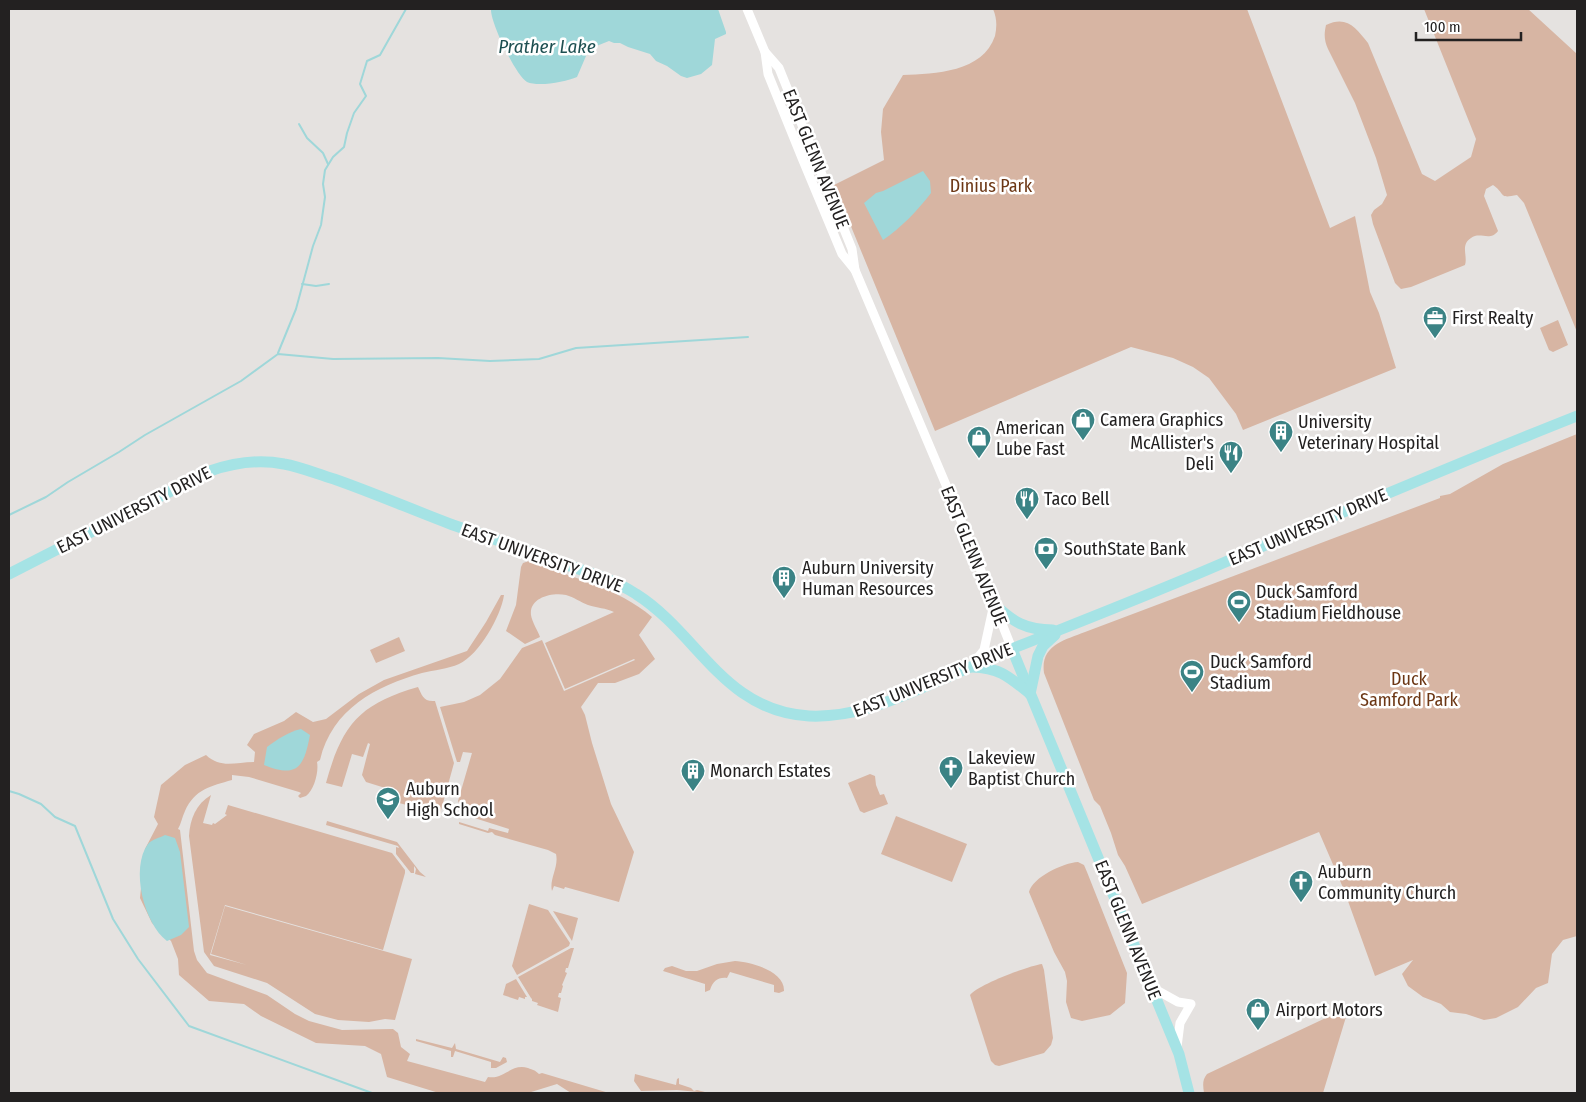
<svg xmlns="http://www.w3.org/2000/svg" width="1586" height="1102" font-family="'Fira Sans Condensed',sans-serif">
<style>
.green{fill:#d7b5a3}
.water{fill:#9fd7d9}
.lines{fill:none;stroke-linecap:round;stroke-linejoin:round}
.stream{stroke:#9fd7d9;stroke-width:2}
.minor{stroke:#fff;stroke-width:9}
.major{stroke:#a5e3e5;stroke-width:11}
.labels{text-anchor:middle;stroke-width:5;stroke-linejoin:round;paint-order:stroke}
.street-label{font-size:18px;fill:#232121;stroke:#fff}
.park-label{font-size:18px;fill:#6c3715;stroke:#fff}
.poi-label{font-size:18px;fill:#232121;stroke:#fff;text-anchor:start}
.water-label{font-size:19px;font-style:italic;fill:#1d4f51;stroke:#fff}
</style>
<rect width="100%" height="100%" fill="#e5e2e0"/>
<g class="green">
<path d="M993,9h254l83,219 25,-12 15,76 9,21 17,55 -153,62 -7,-16 -27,-36 -16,-11 -20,-9 -42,-11 -196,84 -101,-246 50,-25 -3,-28 2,-23 20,-34c32,-1 80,-3 92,-39 2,-9 2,-18 -2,-27z"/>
<path d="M1424,9h104l49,45v278l-53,-129 -7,-8c-19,4 -11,-1 -24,-10l-7,4 -2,7 14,35c-8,11 -18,0 -27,7 -11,7 -3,18 -6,27l-54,22 -10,2 -6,-6 -22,-59 -2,-9 3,-5 8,-6 5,-9 -11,-37 -21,-55 -27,-54c-4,-9 -4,-15 -2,-24 21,-10 30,3 42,18l54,131 13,7 36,-24 5,-18z"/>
<path d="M1558,320l10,25 -15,7 -4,-2 -9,-22z"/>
<path d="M1577,434v502l-14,4 -11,14 -4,29 -12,5 -18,19 -22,11 -12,2 -18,-6 -16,-2 -9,-8 -18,-7 -15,-11 -6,-12 11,-14 -38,16 -31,-86 -25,-58 -177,72 -17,-38 -7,-11 -7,-22 -11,-27 -6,-6 -50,-127c-4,-28 21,-33 41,-41l355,-134v-2l10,-2 53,-30z"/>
<path d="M529,561c43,17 88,26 123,56l-13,18 16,24 -16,15 -24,9h-17l-17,24 4,8 7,28 19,61 23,48 -15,50 -54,-15 -1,2 -10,-3 -2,5c-3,-12 7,-24 4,-37l-8,-4 -53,-15 -3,-3 -4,1 -29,-9v-2l29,9 1,-3 19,5 1,-4 -44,-14 -7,-14 14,-48 -9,-1 -3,10h-3l-17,-55 24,-5 16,-7 20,-16 22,-31 20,-8 22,51 71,-31 -1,-1 -69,30 -20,-46 69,-31c-8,-4 -17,-4 -26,-7 -8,-3 -14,-8 -22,-10 -13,-3 -37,2 -35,20 1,7 7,16 9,22l-15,7 -19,-13 10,-26 5,-38 2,-4z"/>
<path d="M501,595h3c-3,21 -25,60 -45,69 -11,5 -25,6 -37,9 -46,13 -90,36 -102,87l-3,2c2,10 -3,28 -11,34l-6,2 -2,-2 3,-3 -2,-1 -50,-15 -17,-2v5c-21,6 -37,9 -47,31 -3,6 -4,13 -7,18l2,1 14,121 3,9 10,13 60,22 28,19 14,7 33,9 51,-1 5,4 3,14 9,7 -3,7 78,21 3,-5c16,3 23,-14 40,-9 5,2 7,2 11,6l3,-1 67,20h-38l-14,-9 -29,9h-89l-52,-16 -6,-23 -16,-8 -49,-3 -55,-27 -17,-12 -35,-3 -30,-26 -1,-16 -7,-18 -19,-18 -12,-25 5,-49 13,-25 -4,-7 7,-32 24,-20 21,-10c15,14 29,7 48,7l1,-10 -8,-7 7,-11 30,-13 12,-9 17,10 13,-3 33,-25 25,-14 83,-29 19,-29z"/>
<path d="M399,637l6,14 -29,12 -6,-13z"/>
<path d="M418,687c4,8 5,15 17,14l19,62 -14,51 -63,-17 1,-5 18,5 2,-5 -32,-10 -4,-7 8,-31 -2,-1 -5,14 -11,-3 -10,33 -16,-4c16,-58 33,-79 92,-96z"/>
<path d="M870,774l5,2 1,9 4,10 4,-1 4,10 -24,9 -4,-2 -12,-28z"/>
<path d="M211,795l-8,28 9,2 1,-2 2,1 12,-9 -2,-1 3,-9 164,48 13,17v3l-22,77 -158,-45 -15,50 37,10 -36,-11 14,-48 187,53 -17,61 -10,-1 -16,3 -31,-2 -23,-6 -48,-31 -53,-17 -10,-14 -15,-116c1,-17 7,-32 22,-41z"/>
<path d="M896,816l71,28 -15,38 -71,-28z"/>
<path d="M327,821l70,21 23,30 6,5 -11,-3 1,-5 -2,-3v7h-3l-15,-19v-7l3,1 -1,-2 -72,-21z"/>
<path d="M1078,862l6,3 3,7 40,101 -2,30 -15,12 -28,6 -11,-3 -5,-16 1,-21 -2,-9 -11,-20 -25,-60c4,-15 34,-29 49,-30z"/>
<path d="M529,904l19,6 22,33 -1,3 -52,29 -5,-9z"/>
<path d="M553,911l25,7 -6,23z"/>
<path d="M571,948h3l-6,20h-2l-1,4 2,1 -5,12 1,1 -2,7h-2l-1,4 3,1 -3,14 -21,-7 1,-2 -6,-2v-2l-1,-1 -13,-21z"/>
<path d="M735,961c16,1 50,10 49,30l-5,2 -5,-1v-7l-44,-13 -3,6c-9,-1 -14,3 -17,12l-5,2v-8l-42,-13 2,-3 7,-2 14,5h11l20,-7z"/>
<path d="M1042,964l2,6 9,68 -2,7 -7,8 -45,13 -4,-1 -4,-4 -21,-66c7,-10 58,-29 72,-31z"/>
<path d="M516,979l11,18h-2v2l-6,-2 -1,3 -15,-5 3,-11z"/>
<path d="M1349,1007l-26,86h-119c-1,-7 -2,-13 3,-19z"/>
<path d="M416,1039l36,9 3,-5 1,6 44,13 3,-5 3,1 1,4 -11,6h-5v-6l-36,-11 -2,6h-2v-6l-35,-10z"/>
<path d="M635,1074l41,11 1,-6 2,-1v6l12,4 3,3 3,-1 12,3 -32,-3 -36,1 -7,-10z"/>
</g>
<g class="water">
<path d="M491,9h227l8,23v2l-11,5 -3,26 -11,9 -14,4 -6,-2 -14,-10 -11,-5 -6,-7 -22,-7 -8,-4h-6l-5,-2 -20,8 -12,28c-11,5 -39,10 -50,5 -11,-6 -37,-60 -36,-73z"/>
<path d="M923,171l7,10 1,12c-13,17 -30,35 -48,47l-19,-37 12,-10 7,-2z"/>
<path d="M301,729l9,6c-6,31 -12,44 -46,30l3,-18c11,-8 21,-15 34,-18z"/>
<path d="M165,835l10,3 5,14 9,75 -8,8 -14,6c-23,-17 -37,-73 -19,-97 4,-5 12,-6 17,-9z"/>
</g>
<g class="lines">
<g class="stream">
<path d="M299,124l8,14 16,15 5,11"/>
<path d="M302,284l14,2 13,-2"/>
<path d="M278,353l18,-44 17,-63 8,-21 4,-28 -2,-13 2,-14 8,-13 11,-10 3,-14 7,-20 12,-17 -6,-12 7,-23 13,-6 26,-46"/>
<path d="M9,515l37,-18 22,-15 51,-30 26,-17 96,-54 37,-27 55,5 105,-1 52,3 49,-2 37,-11 172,-11"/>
<path d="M9,791l10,3 22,10 14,13 20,9 38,93 25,40 51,67 183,67"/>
</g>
<g class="minor">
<path d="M747,9l18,43 3,22 34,84 40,96 13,16 105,248 52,131"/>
<path d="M765,52l14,16 73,181 3,21"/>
<path d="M971,666l13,-16 10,-46"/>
<path d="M1151,987l27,15 13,2 -11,19 -3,24"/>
</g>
<g class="major">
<path d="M9,574l201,-103c23,-8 49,-12 74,-7 17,3 33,10 50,15 40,14 79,31 119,46 38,13 76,26 114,40 23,8 48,15 69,29 63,40 87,117 173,122 45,2 82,-15 122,-32 28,-12 55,-24 83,-36 70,-28 140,-55 209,-85 118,-50 235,-100 354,-147"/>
<path d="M994,604c19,18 32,26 59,26"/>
<path d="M1012,649l167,405 10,39"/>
<path d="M972,667c28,1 36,9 57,26"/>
<path d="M1030,694l8,-38 5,-10 12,-11"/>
</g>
</g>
<defs>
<symbol id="office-pin" viewBox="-11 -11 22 30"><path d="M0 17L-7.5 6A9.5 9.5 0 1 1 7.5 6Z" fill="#3b8385" stroke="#fff"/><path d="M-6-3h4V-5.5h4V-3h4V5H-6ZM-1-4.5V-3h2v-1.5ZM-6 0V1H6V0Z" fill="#fff"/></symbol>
<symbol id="shop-pin" viewBox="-11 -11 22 30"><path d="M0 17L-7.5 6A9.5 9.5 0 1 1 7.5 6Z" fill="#3b8385" stroke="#fff"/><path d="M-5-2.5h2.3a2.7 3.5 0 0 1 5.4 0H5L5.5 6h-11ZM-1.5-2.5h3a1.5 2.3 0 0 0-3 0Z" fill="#fff"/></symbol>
<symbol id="building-pin" viewBox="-11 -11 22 30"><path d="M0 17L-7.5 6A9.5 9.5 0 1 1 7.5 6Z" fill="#3b8385" stroke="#fff"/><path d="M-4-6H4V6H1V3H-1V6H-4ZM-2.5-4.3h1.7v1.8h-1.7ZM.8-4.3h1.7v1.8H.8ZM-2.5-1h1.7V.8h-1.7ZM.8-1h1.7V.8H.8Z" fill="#fff"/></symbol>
<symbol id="restaurant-pin" viewBox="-11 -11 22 30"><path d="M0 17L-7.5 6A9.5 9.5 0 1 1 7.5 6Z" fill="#3b8385" stroke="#fff"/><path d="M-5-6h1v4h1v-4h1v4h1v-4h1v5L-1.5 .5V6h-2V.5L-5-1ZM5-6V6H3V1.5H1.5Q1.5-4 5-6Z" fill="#fff"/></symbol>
<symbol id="bank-pin" viewBox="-11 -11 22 30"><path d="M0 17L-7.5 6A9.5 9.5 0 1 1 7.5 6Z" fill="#3b8385" stroke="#fff"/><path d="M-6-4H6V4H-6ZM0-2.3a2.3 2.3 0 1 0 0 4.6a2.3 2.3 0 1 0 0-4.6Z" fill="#fff"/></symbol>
<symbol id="stadium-pin" viewBox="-11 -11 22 30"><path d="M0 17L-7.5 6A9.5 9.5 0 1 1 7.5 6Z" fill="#3b8385" stroke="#fff"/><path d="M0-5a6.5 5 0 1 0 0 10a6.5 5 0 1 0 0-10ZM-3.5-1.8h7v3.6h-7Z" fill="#fff"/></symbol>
<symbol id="church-pin" viewBox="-11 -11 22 30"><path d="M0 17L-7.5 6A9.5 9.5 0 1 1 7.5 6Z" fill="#3b8385" stroke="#fff"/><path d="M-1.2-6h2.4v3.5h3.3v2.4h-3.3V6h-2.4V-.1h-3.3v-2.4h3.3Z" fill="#fff"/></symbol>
<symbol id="school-pin" viewBox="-11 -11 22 30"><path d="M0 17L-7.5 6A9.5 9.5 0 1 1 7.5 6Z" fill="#3b8385" stroke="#fff"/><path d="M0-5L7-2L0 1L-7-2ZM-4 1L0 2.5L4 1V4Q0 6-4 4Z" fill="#fff"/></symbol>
</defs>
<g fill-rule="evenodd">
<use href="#office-pin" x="1421" y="304" width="28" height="38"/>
<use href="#shop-pin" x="1069" y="406" width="28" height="38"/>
<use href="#building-pin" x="1267" y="418" width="28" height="38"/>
<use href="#shop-pin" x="965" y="424" width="28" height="38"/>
<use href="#restaurant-pin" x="1217" y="439" width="28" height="38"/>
<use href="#restaurant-pin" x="1013" y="485" width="28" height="38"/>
<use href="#bank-pin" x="1032" y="535" width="28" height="38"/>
<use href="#building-pin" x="770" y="564" width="28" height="38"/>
<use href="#stadium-pin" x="1225" y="588" width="28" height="38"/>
<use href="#stadium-pin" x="1178" y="658" width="28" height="38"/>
<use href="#church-pin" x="937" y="754" width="28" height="38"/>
<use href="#building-pin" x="679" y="757" width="28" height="38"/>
<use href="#school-pin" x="374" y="785" width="28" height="38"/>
<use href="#church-pin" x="1287" y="868" width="28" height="38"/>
<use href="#shop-pin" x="1244" y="996" width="28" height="38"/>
</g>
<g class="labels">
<g class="street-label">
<text transform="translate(816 159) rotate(68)" y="6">EAST GLENN AVENUE</text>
<text transform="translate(134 510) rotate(-27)" y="6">EAST UNIVERSITY DRIVE</text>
<text transform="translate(1308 527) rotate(-23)" y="6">EAST UNIVERSITY DRIVE</text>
<text transform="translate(974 556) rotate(68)" y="6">EAST GLENN AVENUE</text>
<text transform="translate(542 558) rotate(20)" y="6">EAST UNIVERSITY DRIVE</text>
<text transform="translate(933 680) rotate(-22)" y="6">EAST UNIVERSITY DRIVE</text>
<text transform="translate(1128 930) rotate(68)" y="6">EAST GLENN AVENUE</text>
</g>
<g class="park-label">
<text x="991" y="192">Dinius Park</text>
<text x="1409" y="685">Duck<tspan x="1409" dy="21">Samford Park</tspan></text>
</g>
<g class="poi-label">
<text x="1452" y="324">First Realty</text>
<text x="1100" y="426">Camera Graphics</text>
<text x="1298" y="428">University<tspan x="1298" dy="21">Veterinary Hospital</tspan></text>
<text x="996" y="434">American<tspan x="996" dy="21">Lube Fast</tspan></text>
<text x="1214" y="449" text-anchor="end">McAllister's<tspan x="1214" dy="21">Deli</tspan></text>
<text x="1044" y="505">Taco Bell</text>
<text x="1064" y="555">SouthState Bank</text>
<text x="802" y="574">Auburn University<tspan x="802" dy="21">Human Resources</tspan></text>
<text x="1256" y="598">Duck Samford<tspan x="1256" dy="21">Stadium Fieldhouse</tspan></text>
<text x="1210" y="668">Duck Samford<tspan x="1210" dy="21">Stadium</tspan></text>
<text x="968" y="764">Lakeview<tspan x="968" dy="21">Baptist Church</tspan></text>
<text x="710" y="777">Monarch Estates</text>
<text x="406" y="795">Auburn<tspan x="406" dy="21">High School</tspan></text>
<text x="1318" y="878">Auburn<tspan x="1318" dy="21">Community Church</tspan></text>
<text x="1276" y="1016">Airport Motors</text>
</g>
<g class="water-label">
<text x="547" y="53">Prather Lake</text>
</g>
</g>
<rect width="1586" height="1102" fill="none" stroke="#232121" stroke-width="20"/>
<path d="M1416 32v8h105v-8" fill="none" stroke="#232121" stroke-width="2.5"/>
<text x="1424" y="32" font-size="15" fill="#232121" stroke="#ffffff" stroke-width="4" paint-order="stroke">100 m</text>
</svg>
